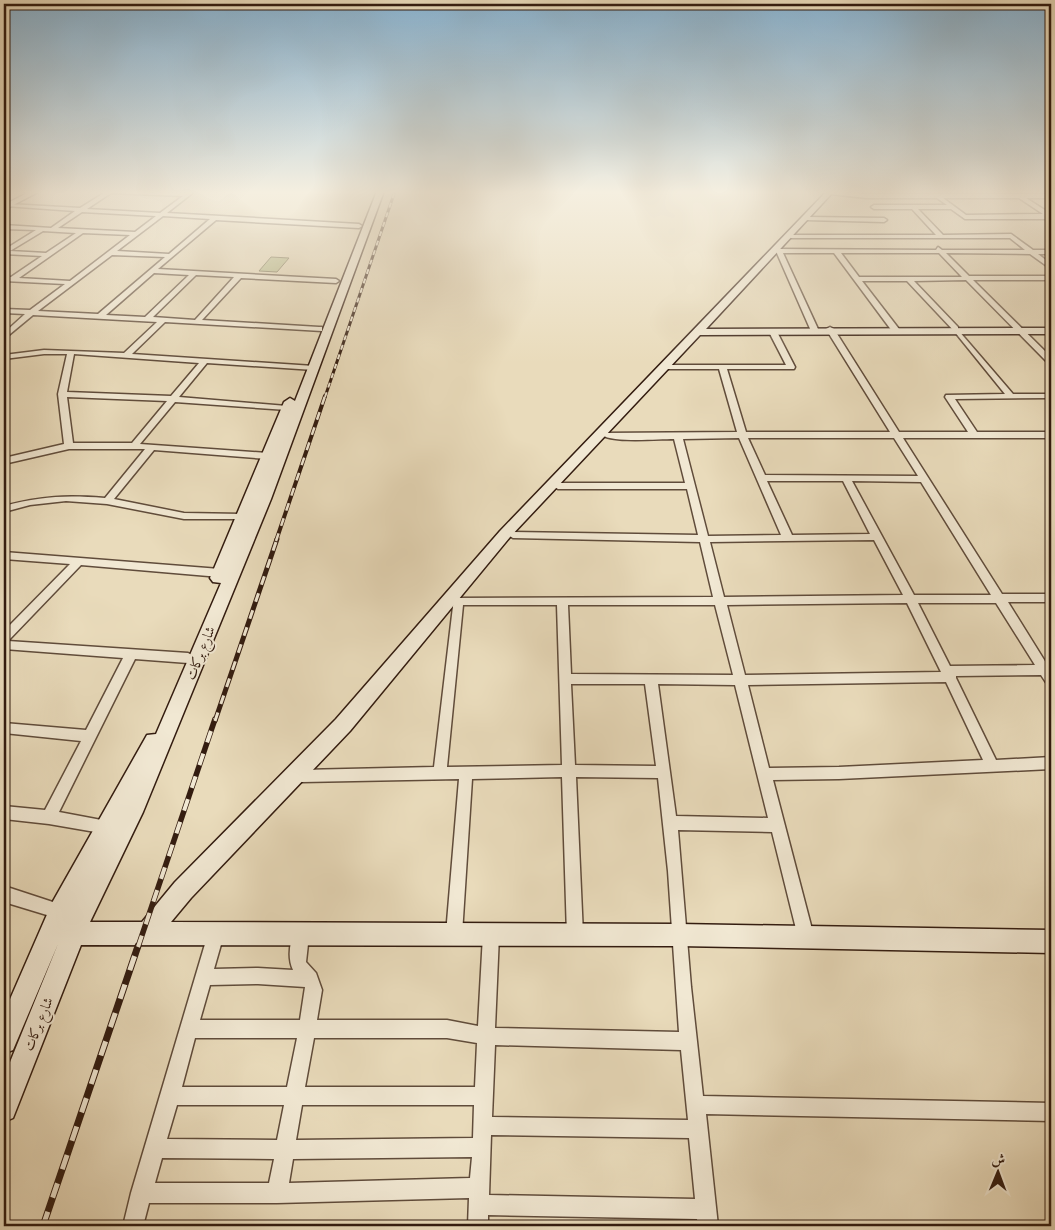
<svg xmlns="http://www.w3.org/2000/svg" width="1055" height="1230" font-family="'Old Standard TT',Amiri,serif">
<style>
.green{fill:#babf8d;stroke:#766e4e}
.lines{fill:none;stroke-linecap:round;stroke-linejoin:round}
.street-casing{stroke:#604c3b;stroke-width:3}
.secondary-casing{stroke:#331c10;stroke-width:3}
.street{fill:#f1e8d3;fill-rule:evenodd}
.secondary{fill:#f1e8d3;fill-rule:evenodd}
.rail-far4-casing{stroke:#331c10;stroke-width:3}
.rail-far3-casing{stroke:#331c10;stroke-width:4}
.rail-far2-casing{stroke:#331c10;stroke-width:5}
.rail-far1-casing{stroke:#331c10;stroke-width:5.5}
.rail-casing{stroke:#331c10;stroke-width:7}
.rail-far4{stroke:#f1e8d3;stroke-width:2;stroke-dasharray:5;stroke-linecap:butt}
.rail-far3{stroke:#f1e8d3;stroke-width:2.5;stroke-dasharray:8;stroke-linecap:butt}
.rail-far2{stroke:#f1e8d3;stroke-width:3;stroke-dasharray:9;stroke-linecap:butt}
.rail-far1{stroke:#f1e8d3;stroke-width:4;stroke-dasharray:12;stroke-linecap:butt}
.rail{stroke:#f1e8d3;stroke-width:5;stroke-dasharray:15;stroke-linecap:butt}
.labels{text-anchor:middle;stroke-width:4;stroke-linejoin:round;paint-order:stroke}
.street-label{font-size:14px;fill:#331c10;stroke:#f1e8d3}
</style>
<rect width="100%" height="100%" fill="#e9dbbb"/>
<filter id="stains"><feTurbulence type="fractalNoise" baseFrequency=".004" numOctaves="4"/><feColorMatrix values="0 0 0 0 .2 0 0 0 0 .09 0 0 0 0 .02 0 0 0 .5 -.17"/></filter>
<radialGradient id="worn" r=".72"><stop offset=".6" stop-color="#630" stop-opacity="0"/><stop offset="1" stop-color="#630" stop-opacity=".3"/></radialGradient>
<path class="green" d="M271,257l18,1 -12,14 -18,-1z"/>
<g class="lines">
<defs>
<g id="street">
<path d="M101,191l85,2 4,-2h5l-28,22 192,11 3,2 -3,2 -143,-8 -58,49 178,10 3,2 -3,2 -95,-5 -39,42 117,7h3v4l-157,-9 -33,32 182,12 4,2 -4,2 -107,-7 -28,34 108,9 4,2 -4,2 -112,-8 -35,42 128,9 4,3 -4,3 -114,-9 -40,49 70,14 58,1 5,3 -2,2h-61l-77,-15 -41,-3 -36,4 -26,7v-6c38,-10 62,-11 101,-8l40,-49h-76l-65,15v-6l60,-14 -6,-50 9,-40h-23l-40,5v-4l40,-5 80,3 33,-31 -124,-7 -29,24v-6l21,-19 -21,-1v-4l26,1 35,-26 -61,-3v-4h7l31,-21 -38,-2v-4l32,-20 -32,-1v-4l47,3 24,-17 -70,-5 3,-2 72,4 24,-15zM111,193l72,3 -23,17 -73,-4zM82,212l74,4 -21,16 -77,-4zM163,216l47,3 -41,35 -52,-3zM43,231l33,2 -30,20 -36,-2zM83,233l47,2 -60,46 -51,-3zM112,255l53,2 -67,57 -60,-3zM154,273l35,2 -44,42 -39,-2zM196,275l38,2 -39,43 -42,-3zM74,354l125,9 -28,33 -104,-4zM67,397l100,4 -35,42h-59z"/>
<path d="M832,191l34,3h185v4h-25l25,16 -1,5h-85l-14,-10h-33l25,26 68,-1 22,16h18v4h-13l13,10v5l-21,-15 -84,-1 23,23h82v4h-78l78,77v6h-3l-82,-83 -52,1 44,46v3l55,64h38v4l-96,1 22,33h74v6h-148l99,156h49v8h-43l43,69v15l-4,-2 -6,-9 -85,1v2l40,82 55,-3v12l-212,10 -66,1 41,157 -2,6 -6,2 -6,-2 -2,-6 -26,-105 -94,-2 13,157 12,109 348,7v18l-345,-7 12,112h-20l-1,-7 -209,-4v11h-20l1,-28 -192,5h-128l-6,23h-20l8,-33 77,-259 2,-6 6,-2 6,2 2,6 -10,35 44,-1 35,2c-6,-13 -3,-28 2,-41l6,-2 6,2 2,6 -3,27 10,11 6,17 -5,30h130l31,6 5,-91 2,-6 6,-2 6,2 2,6 -4,93 184,4 -11,-161 -10,-93 -82,-1 7,158 -2,6 -6,2 -6,-2 -2,-6 -5,-158 -90,2 -10,155 -2,6 -6,2 -6,-2 -2,-6 13,-155 -157,3 -5,-2 -2,-4 2,-4 5,-2 132,-3 20,-169 259,-1 -13,-55 -187,-4 -5,-3 5,-3 185,3 -11,-46h-129l-5,-3 5,-3h127l-11,-44c-15,0 -62,4 -72,-4l1,-2 134,-1 -18,-63h-52v-4h119l-17,-33 7,-2 19,37 -1,2h-67l19,63h144l-64,-103 4,-2 4,2 65,103h69l-23,-35 1,-2 59,-1 -51,-63 -47,-50h-45l37,48 -4,2h-3l-58,-78h-51l35,76 -7,2 -35,-80 3,-2 157,1 2,-3 4,3h83l-15,-12h-220l2,-3h144l-24,-26h-38l-3,-2 3,-2h73l-10,-7h-71l-36,-4zM943,198h76l24,16 -77,1zM841,253h98l23,24h-103zM739,438l42,97 -73,1 -25,-97zM748,438h146l24,38 -153,-1zM767,481h76l27,53 -78,1zM852,481l69,1 70,113h-77zM874,540l29,55 -179,2 -14,-55zM907,603l34,69 -196,3 -18,-70zM918,603h78l39,62 -85,1zM463,605h94l5,160 -115,2zM568,605h147l18,70 -162,-1zM946,682l37,78 -144,7 -70,1 -21,-83zM571,684h74l11,82 -81,-1zM658,684l77,1 33,133 -92,-2zM258,984l47,3 -5,33h-100l10,-35zM195,1038h102l-10,49h-105zM314,1038h133l30,5 -2,44h-170zM495,1045l186,5 7,70 -196,-3zM177,1105h107l-7,35 -110,-1zM302,1105h172l-1,33 -177,2zM491,1135l198,3 6,61 -206,-4zM472,1157l-2,21 -181,5 4,-24zM162,1158l112,1 -5,24h-114z"/>
<path d="M808,217l76,1 3,2 -3,2 -78,-2z"/>
<path d="M4,552l216,17 5,4 -5,4 -139,-12 -73,76 180,12 4,2 2,3 -2,3 -4,2 -53,-4 -76,153 53,10 2,5 -2,5 -5,2 -58,-10 -45,-5v-13l41,4 36,-69 -77,-8v-10l82,7 37,-72 -119,-9v-18l66,-67 -66,-5z"/>
<path d="M4,886l61,20 3,5 -3,5 -5,3 -56,-17z"/>
</g>
<g id="secondary">
<path d="M31,191h9l-36,19v-5z"/>
<path d="M377,191h7l-113,308 -128,313 -53,110h52l33,-40 161,-163 164,-188 327,-340h7l-128,138 345,-1v6l-351,1 -190,202 -160,194 -159,167 -20,24 507,2 373,6v23l-373,-7 -597,-1 -68,173 -9,4v-45l54,-133 -45,106 -9,4v-41l48,-110 95,-168 9,-1 65,-151 -8,-1 -3,-4 74,-176 6,-4 5,3z"/>
</g>
</defs>
<use href="#street" class="street-casing"/>
<use href="#secondary" class="secondary-casing"/>
<use href="#street" class="street"/>
<use href="#secondary" class="secondary"/>
<defs>
<path id="rail-far4" d="M325,397l70,-206"/>
<path id="rail-far3" d="M276,541l49,-145"/>
<path id="rail-far2" d="M215,721l62,-182"/>
<path id="rail-far1" d="M138,947l77,-228"/>
<path id="rail" d="M43,1226l95,-280"/>
</defs>
<use href="#rail-far4" class="rail-far4-casing"/>
<use href="#rail-far3" class="rail-far3-casing"/>
<use href="#rail-far2" class="rail-far2-casing"/>
<use href="#rail-far1" class="rail-far1-casing"/>
<use href="#rail" class="rail-casing"/>
<use href="#rail-far4" class="rail-far4"/>
<use href="#rail-far3" class="rail-far3"/>
<use href="#rail-far2" class="rail-far2"/>
<use href="#rail-far1" class="rail-far1"/>
<use href="#rail" class="rail"/>
</g>
<linearGradient id="sky" x2="0" y2="1"><stop stop-color="#89b6d6"/><stop offset="0.53" stop-color="#f5efe0"/><stop offset="1" stop-color="#f5efe0" stop-opacity="0"/></linearGradient>
<rect width="1055" height="363" fill="url(#sky)"/>
<g class="labels">
<g class="street-label">
<text transform="translate(200 653) rotate(-68)" y="5">شارع بركات</text>
<text transform="translate(38 1024) rotate(-68)" y="5">شارع بركات</text>
</g>
</g>
<rect width="1055" height="1230" fill="none" stroke="#e9dbbb" stroke-width="20"/>
<rect x="5" y="5" width="1045" height="1220" fill="none" stroke="#331c10" stroke-width="2.5"/>
<rect x="10" y="10" width="1035" height="1210" fill="none" stroke="#331c10"/>
<g transform="translate(998 1172) rotate(1)" stroke="#f1e8d3" stroke-width="4" paint-order="stroke">
<path d="M0-4L9 19L0 12L-9 19Z" fill="#331c10"/>
<text y="-8" font-size="14" font-weight="bold" text-anchor="middle" fill="#331c10">ش</text>
</g>
<rect width="100%" height="100%" filter="url(#stains)"/>
<rect width="100%" height="100%" fill="url(#worn)"/>
</svg>
